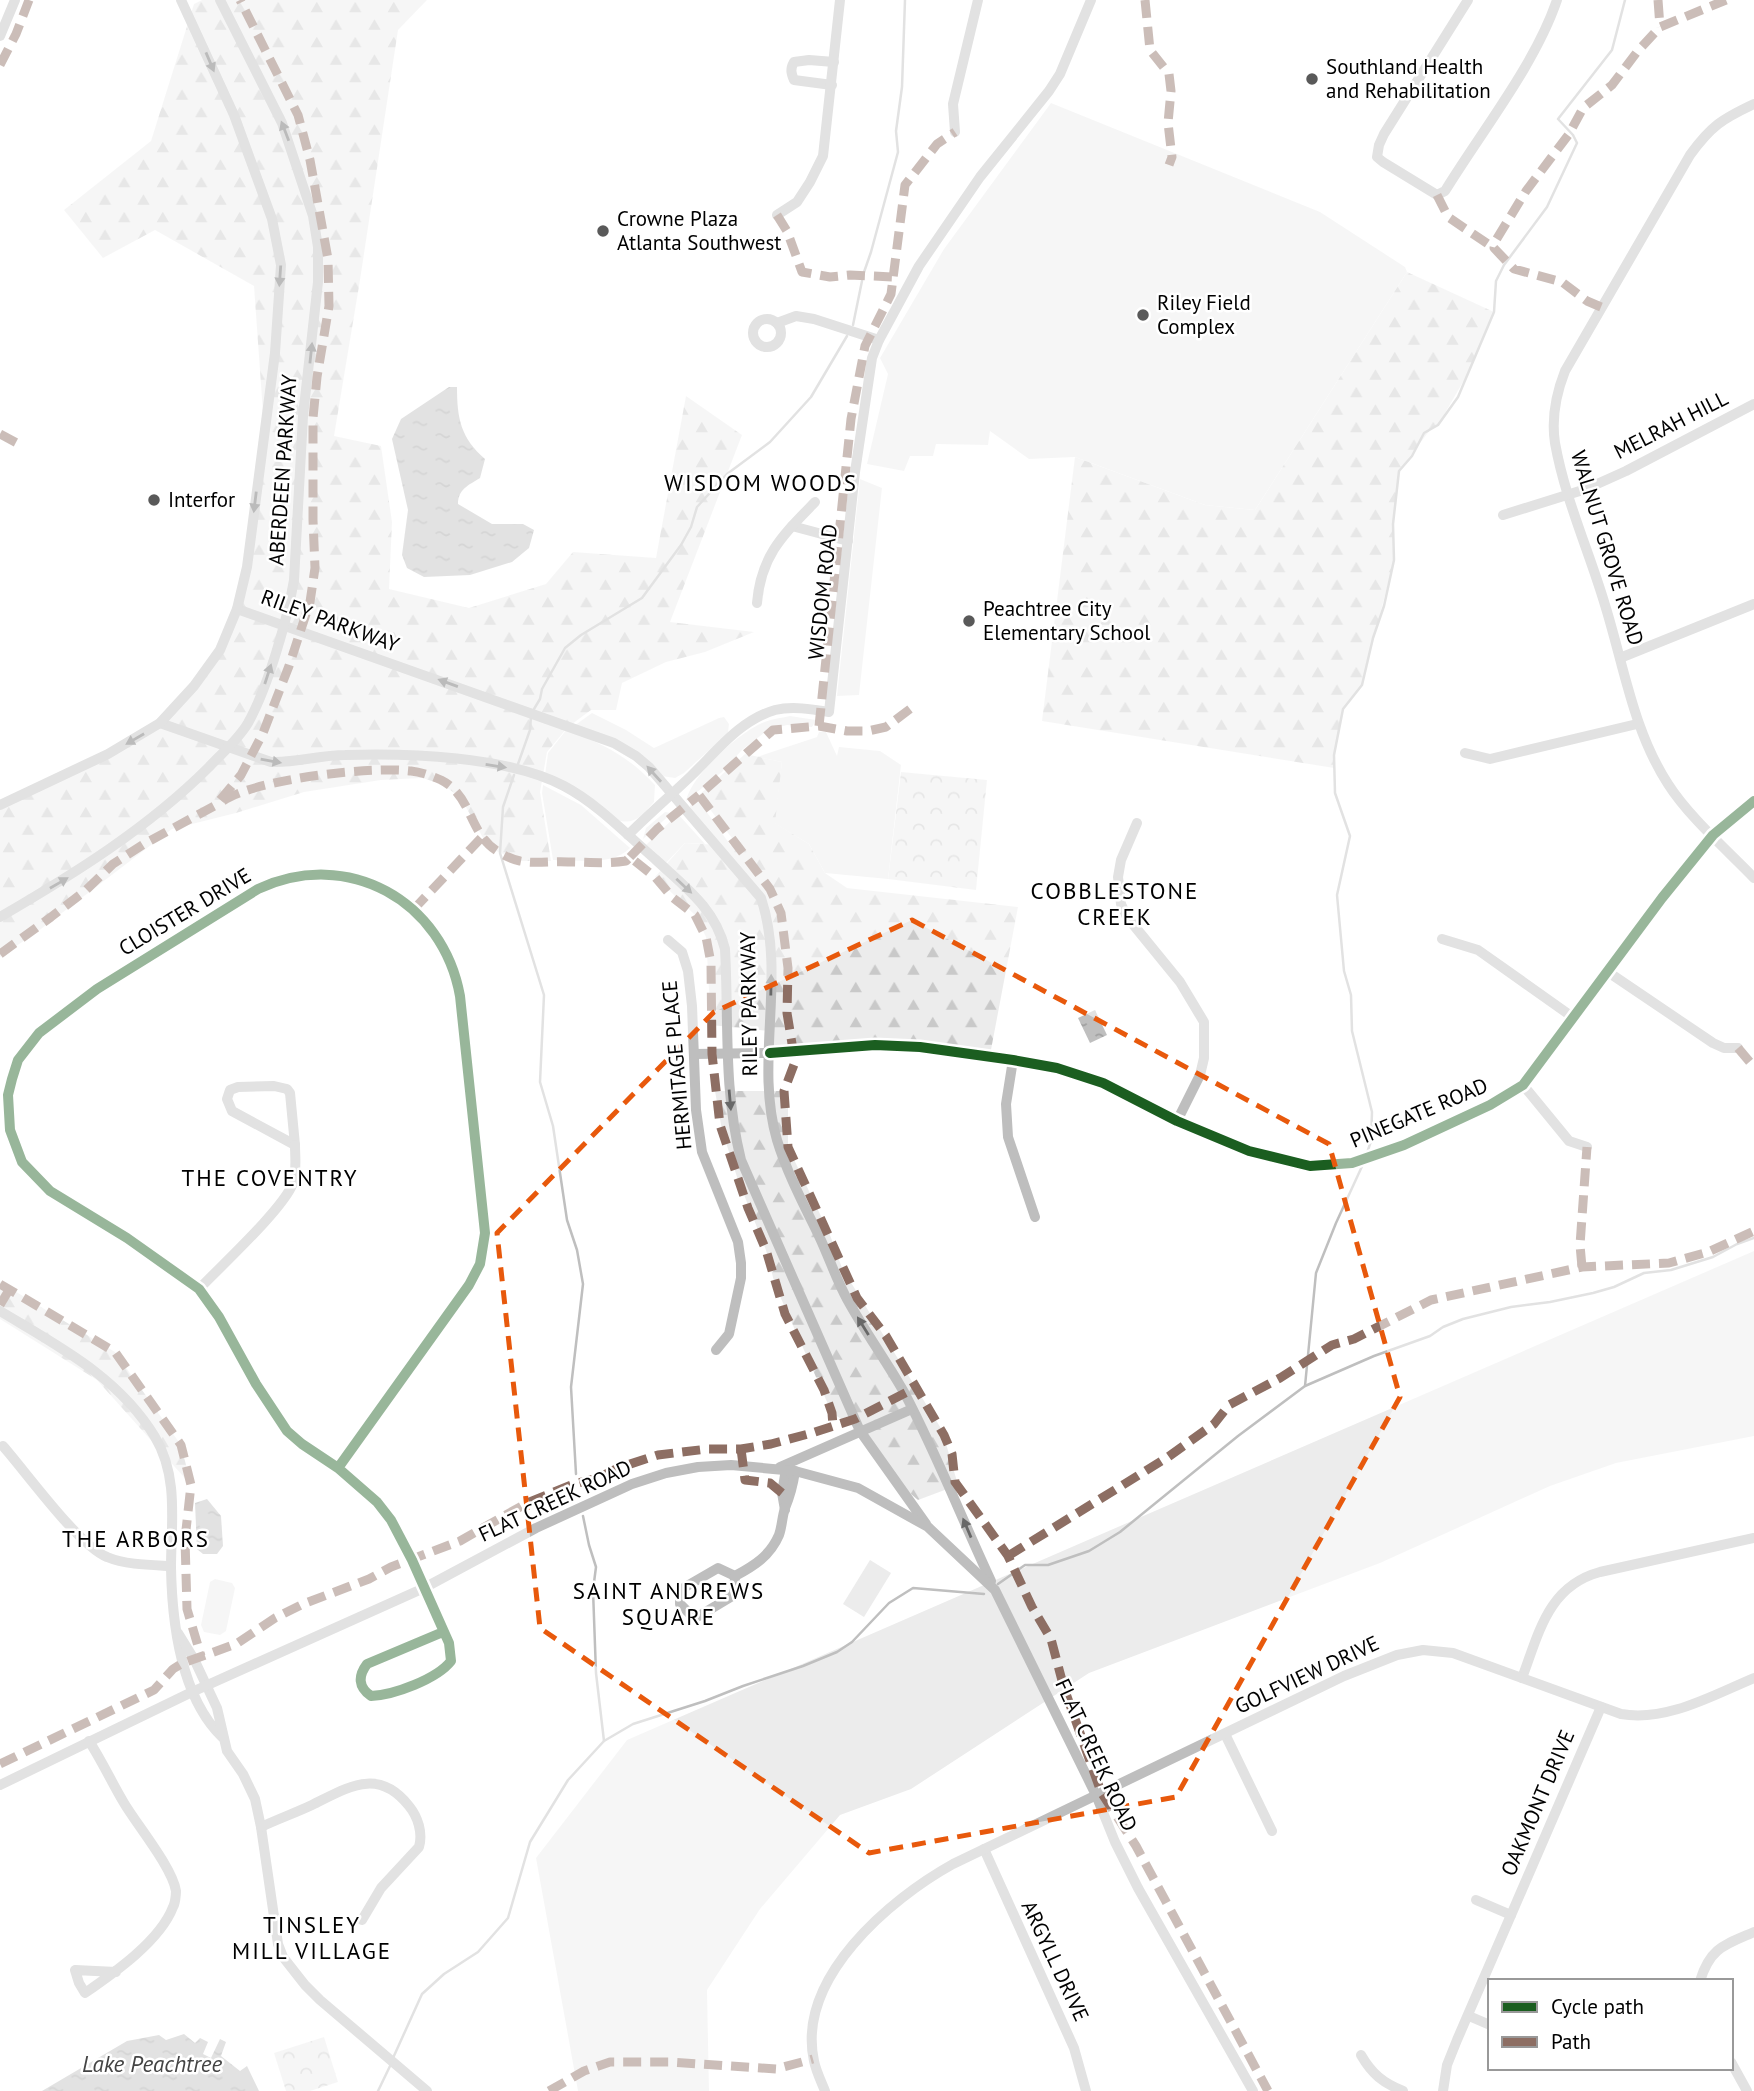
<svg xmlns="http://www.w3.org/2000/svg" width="1754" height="2091" font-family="'PT Sans',sans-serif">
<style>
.green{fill:#ececec}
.forest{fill:url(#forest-firs)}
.park{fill:url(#park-crowns)}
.water{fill:url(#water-ripples)}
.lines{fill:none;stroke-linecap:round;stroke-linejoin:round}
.stream{stroke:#bfbfbf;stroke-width:2.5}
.minor{stroke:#bebebe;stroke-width:10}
.quiet{stroke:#8d6e63;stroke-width:9;stroke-dasharray:18 9;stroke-linecap:butt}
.cycleway-casing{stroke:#fff;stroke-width:15}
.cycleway{stroke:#1b5e20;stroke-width:10}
.oneway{fill:#686868}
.marked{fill:none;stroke:#e8590c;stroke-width:5;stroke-dasharray:14 9;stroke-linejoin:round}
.poi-dot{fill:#595959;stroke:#fff;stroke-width:2.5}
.labels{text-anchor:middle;stroke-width:5;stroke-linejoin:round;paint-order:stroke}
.poi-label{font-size:21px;fill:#000;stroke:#fff;text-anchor:start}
.street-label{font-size:21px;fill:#000;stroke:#fff}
.neighbourhood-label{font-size:23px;letter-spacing:2px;fill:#000;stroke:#fff}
.water-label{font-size:23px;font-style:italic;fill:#444;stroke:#fff}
</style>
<defs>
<pattern id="forest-firs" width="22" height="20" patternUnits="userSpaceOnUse" patternTransform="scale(1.75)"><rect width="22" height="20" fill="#ececec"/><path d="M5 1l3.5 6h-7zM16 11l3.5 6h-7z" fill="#c9c9c9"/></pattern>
<pattern id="park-crowns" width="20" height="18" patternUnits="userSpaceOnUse" patternTransform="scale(1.75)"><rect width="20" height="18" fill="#ececec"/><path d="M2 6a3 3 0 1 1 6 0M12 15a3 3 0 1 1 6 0" fill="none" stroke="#c9c9c9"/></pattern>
<pattern id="water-ripples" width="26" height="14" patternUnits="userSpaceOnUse" patternTransform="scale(1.75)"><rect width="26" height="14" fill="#bfbfbf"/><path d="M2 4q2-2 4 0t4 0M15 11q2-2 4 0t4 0" fill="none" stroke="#a2a2a2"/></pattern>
</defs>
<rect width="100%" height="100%" fill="#fff"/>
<g class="green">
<path d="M1051,103l269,109 85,55 2,5 -152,238 -50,-5 -130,-48 -46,2 -39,-28 -2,14 -52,-1 -3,12h-23l-6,15 -37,-7 21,-90 -8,-16 64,-109z"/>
<path d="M860,479l22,9 -23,207 -22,1z"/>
<path d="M592,713l34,17 28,18 65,-30 5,-1 5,7 -1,9 -44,40 -9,5 -14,-2 -87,-50z"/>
<path d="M790,716l26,4 -4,7 -25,-2 -19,5 -26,20 -20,22 -36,29c5,-26 53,-68 76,-78 9,-4 19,-5 28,-7z"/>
<path d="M567,729c38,17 59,25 88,56l-1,17c-14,15 -18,23 -39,18l-70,-45 3,-22z"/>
<path d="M819,732h7l11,24 2,-9 41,4 21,14 -13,114 -63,-6 -16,-29 -35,-21 8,-61 -25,-5 60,-20z"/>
<path d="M543,785l38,20 49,43c-19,19 -52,11 -77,12l-11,-67z"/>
<path d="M696,801l5,3 38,53 -25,-17 -24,-30v-4z"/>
<path d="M665,812l7,1 -29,26 3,-11z"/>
<path d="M678,814l27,30 -20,-1 -21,22 -18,-20z"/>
<path d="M1754,1251v185l-138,27 -66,23 -170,77 -291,110 -178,116 -71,26 -80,94 -53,81 2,101h-131l-42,-233 91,-118z"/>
<path d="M870,1560l21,13 -27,44 -21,-13z"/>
<path d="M215,1579l17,4 3,5 -9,43 -6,4 -16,-3 -3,-7 9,-43z"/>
</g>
<g class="forest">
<path d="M202,0h225l-29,30 -38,250 -26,156 47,10 11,76 -3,67 80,19 77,-24 27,-32 83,6 30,-162 56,39 -72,187 84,10 -49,20 -39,10 -44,21 -6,27h-25l-23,17 -21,25 -7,40 11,69h-32l-25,-11 -11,-12 -22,-40 -19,-14 -20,-6 -41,2 -77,12 -68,21 -64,16 -135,103 -37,25v-152l160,-82 34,-37 43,-77 27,-182 -10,-141 -99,-56 -52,28 -39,-48 87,-69 43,-137z"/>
<path d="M1407,272l87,40 -24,58 -32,55 -8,5 -31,41 -6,53 1,36 -32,125 -19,24 -9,46v13l-292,-47 33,-264 130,48 50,5z"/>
<path d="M745,754l37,8 -7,61 34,21 16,29 22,15 171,19 -28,148 -100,-9 -120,7v-22l-59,-6 -5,-88 -11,-22 -40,-38 30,-34 53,3 -39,-51z"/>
<path d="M715,1091h73v56l42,88 12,33 100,162 16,55 -40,15 -20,-17 -38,-52 -28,-18 -57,-128 -9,-35 -29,-73 -15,-47z"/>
<path d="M0,1282l115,70 66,93 10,40 -94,-105 -97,-61z"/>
</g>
<g class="park">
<path d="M901,772l86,8 -11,110 -88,-11z"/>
<path d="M324,2037l14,45 -28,9h-24l-12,-38z"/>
</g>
<g class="water">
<path d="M449,387h8c0,32 4,51 28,72l-5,19c-11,7 -22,11 -22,26l34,20h31l11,6 -5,18 -17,14 -42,13 -46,2 -17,-9 -5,-13 6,-45 -16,-71 9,-20z"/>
<path d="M1095,1010l12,25 -17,8 -12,-25z"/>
<path d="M207,1499l14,17 2,30 -6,8h-14l-6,-5 -2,-46z"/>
<path d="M184,2034l11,9 5,-5 8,4 -5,12 8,4 9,-19 6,3 -5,14 19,15 7,-5 12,25h-217l85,-50 32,-6 7,5z"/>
</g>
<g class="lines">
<g class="stream">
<path d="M863,275l8,-23 27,-100 -2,-21 6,-44 3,-87"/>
<path d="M853,325l9,-44"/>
<path d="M534,709l6,-10 2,-10 23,-41 16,-13 61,-37 39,-53 10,-18 6,-20 30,-33 43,-32 41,-45 36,-61"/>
<path d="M518,764l12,-34 1,-14"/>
<path d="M514,775l-11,32 -3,46 44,142 -4,87 13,44 14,94 10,30 6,34 -12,103 5,87"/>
<path d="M1367,1153l4,-12 1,-29 -20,-81 -1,-36 -7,-24 -7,-76 13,-59 -15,-43 -1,-38 9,-46 19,-24 11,-47 11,-32 10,-46 -1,-36 6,-53 13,-15 12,-23 14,-8 20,-28 36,-85 2,-31 8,-16 43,-58 30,-64 -4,-8 -15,-16 54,-69 13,-50"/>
<path d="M1305,1386l11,-113 20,-50 28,-61"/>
<path d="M583,1516l6,29 7,22 -3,23 3,83 8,68"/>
<path d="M998,1584l27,-19h23l41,-14 31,-19 118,-96 67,-50 69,-30 56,-20 13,-9 20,-8 48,-12 39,-5 43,-9 21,-6 30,-14 27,-3 42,-13 24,-13 17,-6"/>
<path d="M393,2058l29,-64 22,-20 34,-22 30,-34 22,-76 38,-62 36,-39 29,-17 72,-23 38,-15 60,-20 34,-14 15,-10 37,-39 24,-15 71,6"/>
<path d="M378,2091l13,-27"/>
</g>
<g class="minor">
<path d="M1468,0l-84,134 -5,11 -2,12 6,5 54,33 8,-4c36,-59 90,-126 112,-191"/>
<path d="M0,36l15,-36"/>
<path d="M832,85l-38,-5c-3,-7 -4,-11 0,-18l15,-2 25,2"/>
<path d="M1754,104c-32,15 -43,22 -64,51l-125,216c-9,23 -14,46 -10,72 10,56 34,108 50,162 19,61 28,125 63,179 21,33 59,66 86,94"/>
<path d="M955,132l-2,-28 25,-104"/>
<path d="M777,215l20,-13 13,-20 13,-26 17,-156"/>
<circle cx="767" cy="333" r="14"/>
<path d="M777,323l19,-7 18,3 65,21"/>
<path d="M1503,515l83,-26 40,-18 128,-67"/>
<path d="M792,526l56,15"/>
<path d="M757,603c4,-48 26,-68 58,-101"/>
<path d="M237,609l377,134 22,13 13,11 112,131c26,78 -7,164 16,242 10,33 27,65 42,96 10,21 17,43 28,63 18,33 40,63 58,95 32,61 57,125 86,187"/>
<path d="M1620,658l134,-54"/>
<path d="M160,723l111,39c25,1 49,-7 74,-7 63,-2 162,1 219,31 34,18 62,48 91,73 30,28 60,49 70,90 4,73 -2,138 16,211l119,271 66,93"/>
<path d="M1465,753l25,6 147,-35"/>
<path d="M0,805l108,-51 52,-31 34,-37 26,-36 17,-41 10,-42 28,-214 6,-88 -9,-46 -38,-104 -53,-115"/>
<path d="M1137,823l-16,37 -3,17 3,27 6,13 53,65 24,40v36l-4,17 -23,46"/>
<path d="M628,835c20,-20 42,-39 63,-59 25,-24 49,-56 84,-66 17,-4 36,-1 54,2l26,-240 17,-114 7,-18 40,-74 61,-89 69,-86 11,-17 31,-74"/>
<path d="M0,917c74,-43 148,-89 209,-150 13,-14 29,-27 39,-44 20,-36 39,-102 46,-143l9,-164 15,-134v-35l-5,-31 -31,-93 -62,-123"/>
<path d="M1442,939l36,11 96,68"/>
<path d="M668,940l14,12 6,19 4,35 4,104 6,42 36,90 3,21v15l-12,56 -13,16"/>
<path d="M1608,972l105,71 11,5h14"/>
<path d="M694,1054l76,-1 105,-8 45,2 93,13 44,8 46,15 74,38 72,30 61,15 42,-3 52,-18 86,-40 33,-20 139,-187 51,-63 41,-34"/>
<path d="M1013,1060l-7,44 2,33 27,80"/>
<path d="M1523,1085l46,56 18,6"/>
<path d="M274,1086l13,3 3,4 5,52 -63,-34 -5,-12 3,-9 8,-3z"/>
<path d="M199,1289c22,-23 85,-81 94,-106 4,-13 2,-25 2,-38"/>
<path d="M0,1311c58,35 119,66 155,126 24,40 16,87 16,131 1,54 10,129 51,169"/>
<path d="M3,1446c23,26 76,100 104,111 19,8 44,8 64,9"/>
<path d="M780,1467l132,-58"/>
<path d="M338,1468l131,-183 11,-21 5,-31 -25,-237c-17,-95 -112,-149 -202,-107l-161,100 -58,44 -21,27 -6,19 -4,16 2,35 12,32 28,29 77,47 72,51 20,28 37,67 31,47 15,13 36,24 39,34 14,18 21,40 37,83 2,18c-14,18 -57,34 -80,35 -13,-9 -13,-20 -4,-32l76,-32"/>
<path d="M785,1510l-3,-17 4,-24"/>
<path d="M718,1568l17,8 -1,19 -35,21h-7l-12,-12v-14z"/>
<path d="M735,1576c19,-10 35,-20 44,-41 3,-8 3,-18 6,-27 5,-12 8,-23 10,-37"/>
<path d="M178,1633l16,26 23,49 10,43 16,23 12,25 6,28 17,117 5,13 22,28 15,15 107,91"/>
<path d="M1522,1678c17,-45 26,-92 78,-106l154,-34"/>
<path d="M1225,1734l47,97"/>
<path d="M89,1741c13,20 23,42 35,62 13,22 48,64 52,88 0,4 -1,13 -3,16 -13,34 -59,66 -88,86l-6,-10 -4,-13 41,2"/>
<path d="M0,1785l192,-93 232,-104 112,-60 96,-44 34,-11 32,-6 33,-2 64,6 63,17 70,39 67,63 101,205 19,47 23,46 115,203"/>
<path d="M261,1827c17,-8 34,-14 51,-22 37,-18 66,-38 97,1 9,11 14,27 10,41l-38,41 -19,32"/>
<path d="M984,1849l90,199 12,43"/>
<path d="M1476,1900l35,15"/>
<path d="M1700,1981c10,-33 24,-36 54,-49"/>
<path d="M1469,2016l21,9"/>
<path d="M1361,2055c11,19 22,28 42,36"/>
<path d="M1731,2062l16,29"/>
<path d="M825,2091c-4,-10 -9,-20 -11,-30 -18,-83 76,-162 139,-197l391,-188 53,-21 26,-5 30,3 168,61c46,8 92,-19 133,-36"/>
<path d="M1443,2091l4,-26 10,-25 144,-333"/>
</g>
<g class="quiet">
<path d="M1145,0l5,50 19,24 2,17 -3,32 4,34 -3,8"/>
<path d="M1658,0l2,27"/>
<path d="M0,65l16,-31 13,-34"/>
<path d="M1437,195l11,22 46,31"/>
<path d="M777,215l10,16 15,41 28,5 20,-2 43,2"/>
<path d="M1601,307l-14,-6 -25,-19 -48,-13 -20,-21 2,-8 30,-49 43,-57 14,-26 29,-23 25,-33 23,-25 66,-27"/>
<path d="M0,434l17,9"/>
<path d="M910,709l-24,18 -18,4h-21l-28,-5 -46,4 -74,65 71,94 11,24 7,55 -1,45 8,49 -11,29 4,56 69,151 29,38 58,99 8,19 3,28 53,74 24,51 19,32 13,49 37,104 35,54 132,245"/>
<path d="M819,726l32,-307 14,-73 26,-52 14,-109 32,-41 18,-12"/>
<path d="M223,801c33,-22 147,-35 188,-30 10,1 21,5 30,9 26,13 27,39 43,59 8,11 23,19 36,22 15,3 32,0 48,1 20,0 38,2 58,-1l4,-4 25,20 17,20 23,18 11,22 5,26 1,91 8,71 28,83 18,42 19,64 39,76 8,23 1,13"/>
<path d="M630,857l27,-28 42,-34"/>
<path d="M413,910l69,-73"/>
<path d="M0,954l51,-37 34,-26 28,-27 31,-20 72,-39 25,-30 22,-42 26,-67 21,-64 5,-34 -2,-48v-102l4,-41 12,-71 -1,-47 -18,-99 -12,-45 -58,-115"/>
<path d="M1738,1048l16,19"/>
<path d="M1582,1267l-2,-22 7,-98"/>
<path d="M0,1284l115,68 66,93 10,40 -6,54 2,70 14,47"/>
<path d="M0,1305l9,-15"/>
<path d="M741,1449l4,31 25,3 12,10"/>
<path d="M1008,1556l160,-99 46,-33 15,-19 51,-27 52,-33 22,-6 77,-39 151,-33 87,-4 39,-11 46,-21"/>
<path d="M0,1764l154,-74 19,-21 10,-6 53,-19 39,-26 28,-14 66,-25 22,-12 69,-26 67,-38 47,-19 24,-6 20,-10 40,-13 49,-6h34l30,-5 41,-11 43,-14 62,-32"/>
<path d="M549,2091l35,-20 26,-9h59l107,7 37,-10"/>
</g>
<defs>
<g id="cycleway">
<path d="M770,1053l105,-8 45,2 93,13 44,8 46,15 74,38 72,30 61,15 42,-3 52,-18 86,-40 33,-20 139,-187 51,-63 41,-34"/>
<path d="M338,1468l131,-183 11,-21 5,-31 -25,-237c-17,-95 -112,-149 -202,-107l-161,100 -58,44 -21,27 -6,19 -4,16 2,35 12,32 28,29 77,47 72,51 20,28 37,67 31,47 15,13 36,24 39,34 14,18 21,40 37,83 2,18c-14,18 -57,34 -80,35 -13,-9 -13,-20 -4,-32l76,-32"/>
</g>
</defs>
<use href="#cycleway" class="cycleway-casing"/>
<use href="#cycleway" class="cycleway"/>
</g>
<defs><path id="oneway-solid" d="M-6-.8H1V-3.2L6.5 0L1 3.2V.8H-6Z" transform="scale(1.75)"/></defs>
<g class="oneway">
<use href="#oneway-solid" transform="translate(210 62) rotate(67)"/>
<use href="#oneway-solid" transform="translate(285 131) rotate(-111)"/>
<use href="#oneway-solid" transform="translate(280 276) rotate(94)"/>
<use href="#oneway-solid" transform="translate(311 353) rotate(-84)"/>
<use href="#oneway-solid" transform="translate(255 502) rotate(97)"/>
<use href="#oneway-solid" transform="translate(268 674) rotate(-72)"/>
<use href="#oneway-solid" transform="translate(448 683) rotate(-160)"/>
<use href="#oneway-solid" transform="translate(135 739) rotate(150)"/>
<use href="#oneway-solid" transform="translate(271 761) rotate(10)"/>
<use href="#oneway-solid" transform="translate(496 766) rotate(9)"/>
<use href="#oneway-solid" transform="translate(654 774) rotate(-132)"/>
<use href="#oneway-solid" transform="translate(59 883) rotate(-30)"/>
<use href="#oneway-solid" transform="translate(684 886) rotate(43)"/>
<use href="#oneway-solid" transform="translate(771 985) rotate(-89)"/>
<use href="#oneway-solid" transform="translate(730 1100) rotate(85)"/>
<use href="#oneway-solid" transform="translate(863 1326) rotate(-122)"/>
<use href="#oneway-solid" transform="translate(967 1528) rotate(-113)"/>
</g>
<path d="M0 0H1754V2091H0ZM912,920l417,224 71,253 -224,400 -307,56 -329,-225 -43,-395 217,-221z" fill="#fff" fill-opacity=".55" fill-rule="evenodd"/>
<path class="marked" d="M912,920l417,224 71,253 -224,400 -307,56 -329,-225 -43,-395 217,-221z"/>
<g class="poi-dot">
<circle cx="1312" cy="79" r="7"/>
<circle cx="603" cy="231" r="7"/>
<circle cx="1143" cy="315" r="7"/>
<circle cx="154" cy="500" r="7"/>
<circle cx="969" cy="621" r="7"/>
</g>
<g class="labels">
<g class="poi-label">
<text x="1326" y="74">Southland Health<tspan x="1326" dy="24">and Rehabilitation</tspan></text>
<text x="617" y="226">Crowne Plaza<tspan x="617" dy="24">Atlanta Southwest</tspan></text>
<text x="1157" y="310">Riley Field<tspan x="1157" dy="24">Complex</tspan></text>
<text x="168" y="507">Interfor</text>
<text x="983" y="616">Peachtree City<tspan x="983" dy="24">Elementary School</tspan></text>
</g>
<g class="street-label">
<text transform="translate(1671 425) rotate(-27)" y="7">MELRAH HILL</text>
<text transform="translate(283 470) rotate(-86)" y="7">ABERDEEN PARKWAY</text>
<text transform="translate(1607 548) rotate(73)" y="7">WALNUT GROVE ROAD</text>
<text transform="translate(823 592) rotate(-84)" y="7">WISDOM ROAD</text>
<text transform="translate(330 621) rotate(20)" y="7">RILEY PARKWAY</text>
<text transform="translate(185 912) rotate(-31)" y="7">CLOISTER DRIVE</text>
<text transform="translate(749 1004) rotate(-91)" y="7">RILEY PARKWAY</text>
<text transform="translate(677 1065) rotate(-95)" y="7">HERMITAGE PLACE</text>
<text transform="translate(1419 1113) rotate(-23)" y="7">PINEGATE ROAD</text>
<text transform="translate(555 1501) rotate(-25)" y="7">FLAT CREEK ROAD</text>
<text transform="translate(1307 1675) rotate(-25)" y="7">GOLFVIEW DRIVE</text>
<text transform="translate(1096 1755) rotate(65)" y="7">FLAT CREEK ROAD</text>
<text transform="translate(1538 1803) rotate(-67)" y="7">OAKMONT DRIVE</text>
<text transform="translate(1055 1961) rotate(65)" y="7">ARGYLL DRIVE</text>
</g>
<g class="neighbourhood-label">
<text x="761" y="491">WISDOM WOODS</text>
<text x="1115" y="899">COBBLESTONE<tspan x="1115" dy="26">CREEK</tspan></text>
<text x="270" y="1186">THE COVENTRY</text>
<text x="136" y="1547">THE ARBORS</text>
<text x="669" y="1599">SAINT ANDREWS<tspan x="669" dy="26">SQUARE</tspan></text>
<text x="312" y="1933">TINSLEY<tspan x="312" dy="26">MILL VILLAGE</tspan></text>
</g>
<g class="water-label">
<text x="152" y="2072">Lake Peachtree</text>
</g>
</g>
<rect x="1488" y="1979" width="245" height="91" fill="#ffffff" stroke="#999999" stroke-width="2"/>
<rect x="1502" y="2002" width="35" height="10" fill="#1b5e20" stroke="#999999" stroke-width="2"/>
<text x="1551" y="2014" font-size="21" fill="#000000">Cycle path</text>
<rect x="1502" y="2037" width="35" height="10" fill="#8d6e63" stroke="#999999" stroke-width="2"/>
<text x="1551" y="2049" font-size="21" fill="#000000">Path</text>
</svg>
